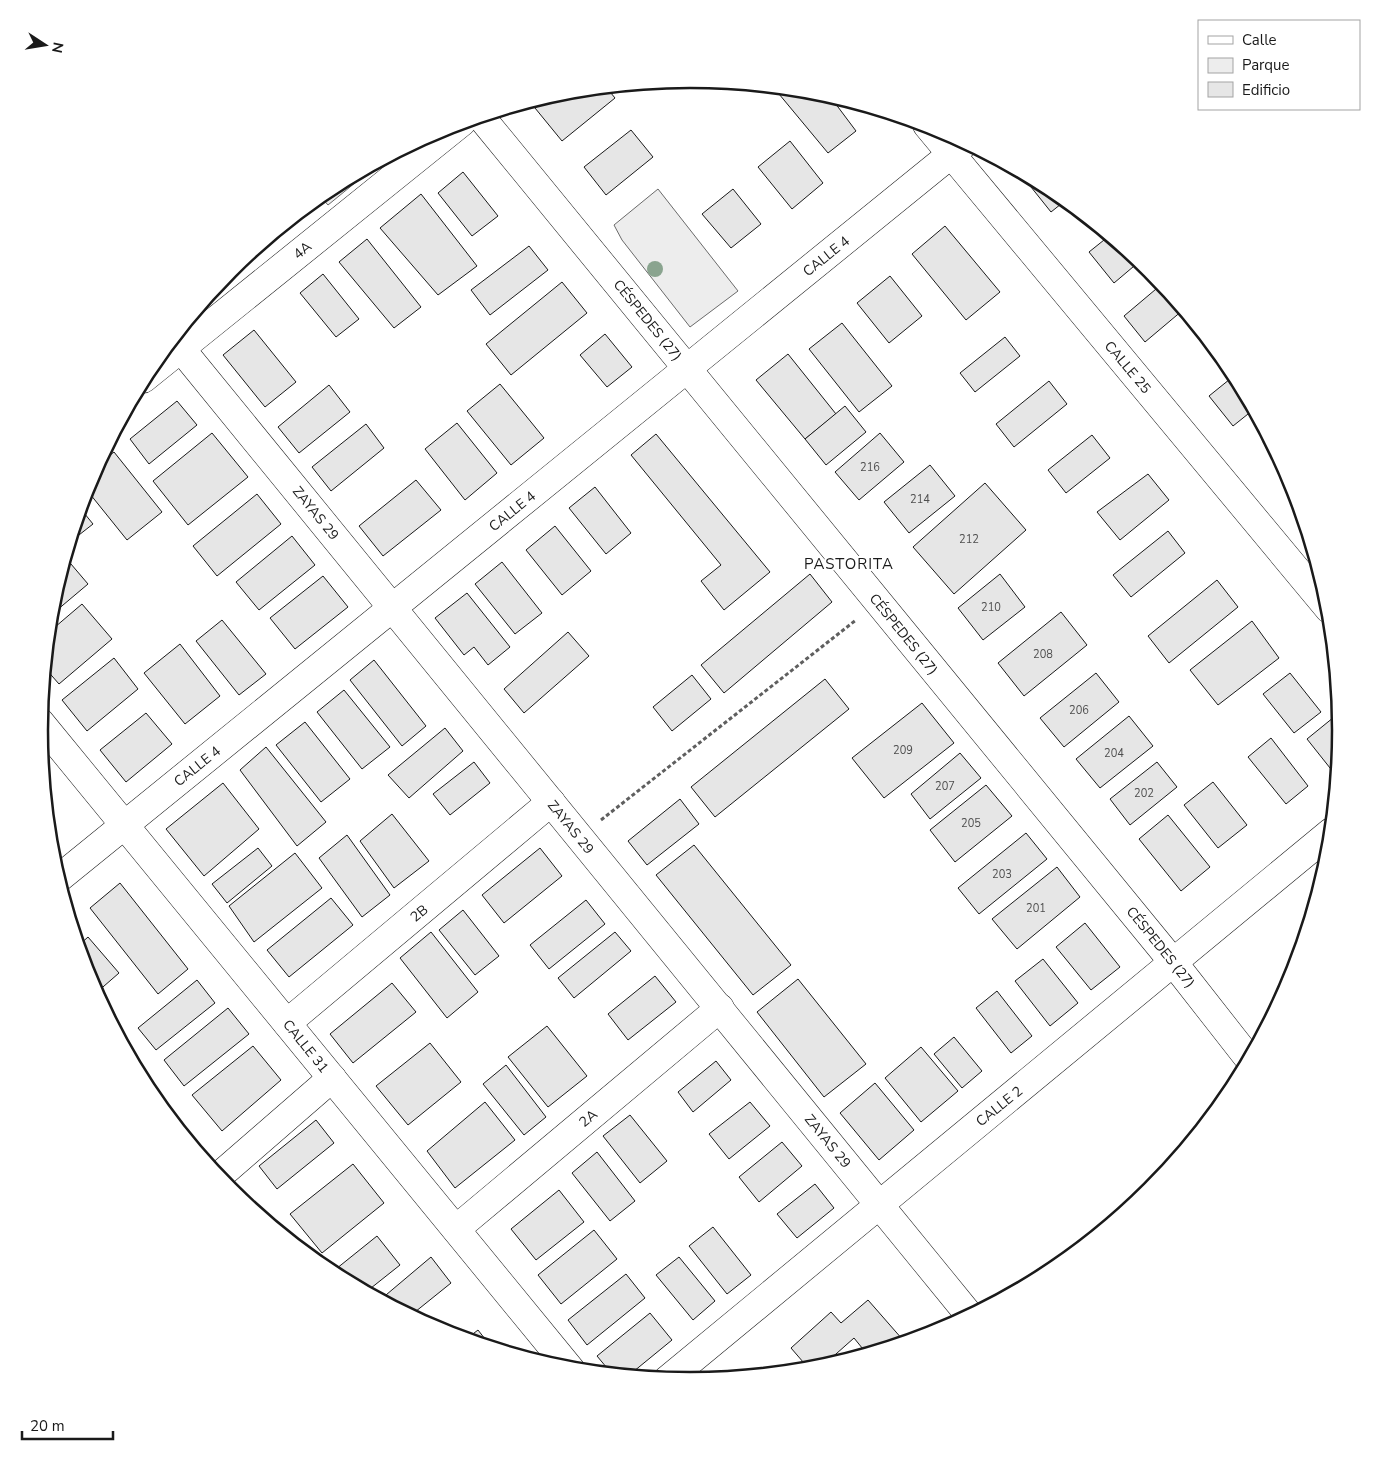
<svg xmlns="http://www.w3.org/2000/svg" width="1380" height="1461" font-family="'Nunito Sans',sans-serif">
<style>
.green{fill:#ededed;stroke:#6a6a6a}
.building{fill:#e6e6e6;stroke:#1a1a1a}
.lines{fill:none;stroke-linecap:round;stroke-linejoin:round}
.minor-casing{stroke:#1a1a1a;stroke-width:29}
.primary-casing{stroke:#1a1a1a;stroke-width:29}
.path{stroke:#5f5f5f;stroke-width:3;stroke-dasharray:4 2.5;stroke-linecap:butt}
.minor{stroke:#fff;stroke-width:28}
.primary{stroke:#fff;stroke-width:28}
.tree{fill:#8aa48f}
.labels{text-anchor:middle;stroke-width:4;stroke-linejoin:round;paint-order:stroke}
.number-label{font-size:11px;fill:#4d4d4d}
.street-label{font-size:14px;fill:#1a1a1a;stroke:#fff}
.neighbourhood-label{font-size:15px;letter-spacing:1px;fill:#1a1a1a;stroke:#fff}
.rim{fill:none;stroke:#1a1a1a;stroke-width:2.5}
</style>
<rect width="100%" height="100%" fill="#fff"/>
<g class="green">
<path d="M383,160l-55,45 -8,-9 8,-7z"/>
<path d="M658,189l80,102 -48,36 -68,-87 -8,-15z"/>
</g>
<g class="building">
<path d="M606,87l9,11 -53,43 -27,-33 16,-12 12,-4z"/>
<path d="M774,88l43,4 12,3 27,36 -28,22z"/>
<path d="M631,130l22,27 -47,38 -22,-28z"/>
<path d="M790,141l33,42 -31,26 -34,-42z"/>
<path d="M463,172l35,44 -26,20 -34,-43z"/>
<path d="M1019,172l33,17 14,11 -15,12z"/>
<path d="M733,189l28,35 -30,24 -29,-34z"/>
<path d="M421,194l56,72 -39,29 -58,-67z"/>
<path d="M945,226l55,66 -34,28 -54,-66z"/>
<path d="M1109,236l31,25 -26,22 -25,-31z"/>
<path d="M367,239l54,68 -27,21 -55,-66z"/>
<path d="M529,246l19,24 -58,45 -19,-25z"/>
<path d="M323,274l36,45 -23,18 -36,-44z"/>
<path d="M890,276l32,40 -33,27 -32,-40z"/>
<path d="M562,282l25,31 -76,62 -25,-31z"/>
<path d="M1162,284l21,26 -38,32 -21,-26z"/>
<path d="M842,323l50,63 -33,26 -50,-63z"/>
<path d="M254,330l42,52 -31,25 -42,-52z"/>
<path d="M605,334l27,33 -25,20 -27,-32z"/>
<path d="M1005,337l15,19 -45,36 -15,-19z"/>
<path d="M788,354l48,60 -31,25 -49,-59z"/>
<path d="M1235,375l18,35 -20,16 -24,-30z"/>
<path d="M1049,381l18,23 -53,43 -18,-23z"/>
<path d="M500,384l44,54 -33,27 -44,-54z"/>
<path d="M329,385l21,27 -51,41 -21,-26z"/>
<path d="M177,401l20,24 -48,39 -19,-25z"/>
<path d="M845,406l21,26 -40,33 -21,-26z"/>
<path d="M457,423l40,50 -32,27 -40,-51z"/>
<path d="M366,424l18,24 -53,43 -19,-24z"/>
<path d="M212,433l36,44 -60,48 -35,-44z"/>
<path d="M880,433l24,29 -45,38 -24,-28z"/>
<path d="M656,434l114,138 -46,38 -23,-29 20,-16 -90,-110z"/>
<path d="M1092,435l18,23 -44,35 -18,-23z"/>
<path d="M1268,438l19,35 -24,-31z"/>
<path d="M114,452l48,60 -35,28 -41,-51 11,-24z"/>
<path d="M930,465l25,31 -46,37 -25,-31z"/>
<path d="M1148,474l21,26 -49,40 -23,-28z"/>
<path d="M416,480l25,30 -58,46 -24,-30z"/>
<path d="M985,483l41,47 -72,64 -41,-47z"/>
<path d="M595,487l36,46 -25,21 -37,-46z"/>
<path d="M257,494l24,30 -64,52 -24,-30z"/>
<path d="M80,508l13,16 -23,18z"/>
<path d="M555,526l36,45 -29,24 -36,-45z"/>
<path d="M1168,531l17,22 -54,44 -18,-22z"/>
<path d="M292,536l23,29 -56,45 -23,-28z"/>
<path d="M65,557l23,27 -38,32 1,-13z"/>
<path d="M502,562l40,51 -27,21 -40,-50z"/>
<path d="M810,574l22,28 -108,91 -23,-28z"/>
<path d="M1000,574l25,33 -42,33 -25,-32z"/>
<path d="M323,576l25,31 -53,42 -25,-31z"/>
<path d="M1217,580l21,27 -69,56 -21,-27z"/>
<path d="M467,593l43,54 -22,18 -14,-18 -10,8 -29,-37z"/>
<path d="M82,604l30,35 -53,45 -14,-16 3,-35z"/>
<path d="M1061,612l26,33 -63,51 -26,-33z"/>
<path d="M222,620l44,54 -27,21 -43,-54z"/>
<path d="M1252,621l27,37 -61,47 -28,-35z"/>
<path d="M568,632l21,24 -65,57 -20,-24z"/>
<path d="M180,644l40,52 -35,28 -41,-51z"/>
<path d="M114,658l24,31 -51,42 -25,-31z"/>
<path d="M374,660l52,66 -24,20 -52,-66z"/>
<path d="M1096,673l23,29 -55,45 -24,-29z"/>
<path d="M1290,673l31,39 -27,21 -31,-39z"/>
<path d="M692,675l19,24 -39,32 -19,-24z"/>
<path d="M825,679l24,30 -134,108 -24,-30z"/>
<path d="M344,690l46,57 -28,22 -45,-57z"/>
<path d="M922,703l32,40 -70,55 -32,-40z"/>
<path d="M146,713l26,31 -46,38 -26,-32z"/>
<path d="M1339,713l2,18 -4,40 -3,2 -27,-34z"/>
<path d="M1129,716l24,30 -53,42 -24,-29z"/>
<path d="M305,722l45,57 -29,23 -45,-57z"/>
<path d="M445,728l18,23 -54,47 -21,-23z"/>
<path d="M1271,738l37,48 -22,18 -38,-47z"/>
<path d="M266,747l60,75 -29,24 -57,-76z"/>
<path d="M960,753l21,25 -51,41 -19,-25z"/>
<path d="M474,762l16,21 -40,32 -17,-21z"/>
<path d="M1157,762l20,25 -47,38 -20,-26z"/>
<path d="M1213,782l34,43 -29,23 -34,-43z"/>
<path d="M223,783l36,46 -55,47 -38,-47z"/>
<path d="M986,785l26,31 -57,46 -25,-32z"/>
<path d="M680,799l19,25 -52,41 -19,-24z"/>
<path d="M392,814l37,47 -35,27 -34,-47z"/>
<path d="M1168,815l42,52 -29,24 -42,-52z"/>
<path d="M1026,833l21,26 -68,55 -21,-26z"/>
<path d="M347,835l43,60 -28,22 -43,-59z"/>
<path d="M694,845l97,120 -38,30 -97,-120z"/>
<path d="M258,848l14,18 -45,37 -15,-19z"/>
<path d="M540,848l22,28 -58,47 -22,-28z"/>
<path d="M295,853l27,35 -68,54 -25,-36z"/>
<path d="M1057,867l23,30 -63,52 -25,-30z"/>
<path d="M120,883l68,86 -30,25 -68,-86z"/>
<path d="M331,898l22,27 -64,52 -22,-27z"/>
<path d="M586,900l19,24 -56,45 -19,-24z"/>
<path d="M463,910l36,46 -24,19 -36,-45z"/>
<path d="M1085,923l35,44 -29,23 -35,-43z"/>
<path d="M431,932l47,60 -31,26 -47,-60z"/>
<path d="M615,932l16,19 -57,47 -16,-20z"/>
<path d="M88,937l31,36 -23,20 -8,-14 -10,-33z"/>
<path d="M1043,959l35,44 -28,23 -35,-45z"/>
<path d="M655,976l21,26 -48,38 -20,-26z"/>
<path d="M798,979l68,85 -42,33 -67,-85z"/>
<path d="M197,980l18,23 -59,47 -18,-22z"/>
<path d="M392,983l24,29 -63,51 -23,-29z"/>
<path d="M997,991l35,45 -21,17 -35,-45z"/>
<path d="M228,1008l21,26 -65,52 -20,-26z"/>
<path d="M547,1026l40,50 -39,31 -40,-50z"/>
<path d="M954,1037l28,34 -20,17 -28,-34z"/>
<path d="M430,1043l31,39 -53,43 -32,-39z"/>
<path d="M253,1046l28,34 -59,51 -30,-36z"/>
<path d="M921,1047l37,44 -37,31 -36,-44z"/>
<path d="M716,1061l15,19 -38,32 -15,-20z"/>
<path d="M506,1065l40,52 -22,18 -41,-51z"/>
<path d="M875,1083l39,47 -35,30 -39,-47z"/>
<path d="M485,1102l30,38 -60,48 -28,-37z"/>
<path d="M750,1102l20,24 -41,33 -20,-25z"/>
<path d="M630,1115l37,46 -27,22 -37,-47z"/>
<path d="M316,1120l18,23 -57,46 -18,-23z"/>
<path d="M782,1142l20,24 -43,36 -20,-25z"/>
<path d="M597,1152l38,49 -25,20 -38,-48z"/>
<path d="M353,1164l31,39 -62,50 -32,-39z"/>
<path d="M815,1184l19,24 -37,30 -20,-24z"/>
<path d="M559,1190l25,32 -48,38 -25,-31z"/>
<path d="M713,1227l38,48 -24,19 -38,-48z"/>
<path d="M594,1230l23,29 -56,45 -23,-29z"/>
<path d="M377,1236l23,29 -34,27 -35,-19z"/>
<path d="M431,1257l20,26 -41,33 -30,-16z"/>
<path d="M679,1257l36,44 -22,19 -37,-45z"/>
<path d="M626,1274l19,24 -58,47 -19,-25z"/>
<path d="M868,1300l35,40 -6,5 -30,9 -13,-16 -35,31 -9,1 -19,-22 40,-36 10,11z"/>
<path d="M650,1313l22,27 -44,36 -16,-2 -15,-18z"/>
<path d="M478,1330l14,18 -27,-8z"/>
</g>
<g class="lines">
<defs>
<g id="minor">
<path d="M927,125l402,484"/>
<path d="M173,339l797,977"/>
<path d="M143,379l319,-257"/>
<path d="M40,722l531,648"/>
<path d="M58,879l907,-736"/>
<path d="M287,1023l264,-221"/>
<path d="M218,1177l114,-99"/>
<path d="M456,1229l264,-221"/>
<path d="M667,1380l664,-548"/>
</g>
<path id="primary" d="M481,117l692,845 76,97"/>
</defs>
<use href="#minor" class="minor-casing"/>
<use href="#primary" class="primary-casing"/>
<g class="path">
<path d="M601,820l255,-200"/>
<path d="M924,1337l16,-13"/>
</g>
<use href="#minor" class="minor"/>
<use href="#primary" class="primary"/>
</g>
<circle class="tree" cx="655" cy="269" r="8"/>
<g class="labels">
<g class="number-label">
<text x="870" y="471">216</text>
<text x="920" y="503">214</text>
<text x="969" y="543">212</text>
<text x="991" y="611">210</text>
<text x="1043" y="658">208</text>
<text x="1079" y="714">206</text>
<text x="903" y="754">209</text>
<text x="1114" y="757">204</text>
<text x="945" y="790">207</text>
<text x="1144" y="797">202</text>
<text x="971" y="827">205</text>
<text x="1002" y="878">203</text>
<text x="1036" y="912">201</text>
</g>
<g class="street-label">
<text transform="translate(302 250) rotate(-39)" y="5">4A</text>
<text transform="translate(826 256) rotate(-39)" y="5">CALLE 4</text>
<text transform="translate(648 320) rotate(51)" y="5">CÉSPEDES (27)</text>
<text transform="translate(1128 367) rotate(50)" y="5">CALLE 25</text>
<text transform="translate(512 511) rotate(-39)" y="5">CALLE 4</text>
<text transform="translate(316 513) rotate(51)" y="5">ZAYAS 29</text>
<text transform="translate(904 634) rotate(51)" y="5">CÉSPEDES (27)</text>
<text transform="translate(197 766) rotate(-39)" y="5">CALLE 4</text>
<text transform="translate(571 827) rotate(51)" y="5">ZAYAS 29</text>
<text transform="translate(419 913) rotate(-40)" y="5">2B</text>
<text transform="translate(1161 947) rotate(51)" y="5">CÉSPEDES (27)</text>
<text transform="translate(306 1046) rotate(51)" y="5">CALLE 31</text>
<text transform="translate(999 1106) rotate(-39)" y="5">CALLE 2</text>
<text transform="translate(588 1118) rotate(-40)" y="5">2A</text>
<text transform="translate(828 1141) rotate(51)" y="5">ZAYAS 29</text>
</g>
<g class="neighbourhood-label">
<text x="849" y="569">PASTORITA</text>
</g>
</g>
<path d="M0 0H1380V1461H0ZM48 730a642 642 0 1 1 1284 0a642 642 0 1 1-1284 0Z" fill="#fff" fill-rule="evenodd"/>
<path class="rim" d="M48 730a642 642 0 1 1 1284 0a642 642 0 1 1-1284 0Z"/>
<rect x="1198" y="20" width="162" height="90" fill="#ffffff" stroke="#a3a3a3"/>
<rect x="1208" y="36" width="25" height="8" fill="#ffffff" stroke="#a3a3a3"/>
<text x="1242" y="45" font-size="15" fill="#1a1a1a">Calle</text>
<rect x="1208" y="58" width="25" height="15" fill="#ededed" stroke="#a3a3a3"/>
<text x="1242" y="70" font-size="15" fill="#1a1a1a">Parque</text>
<rect x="1208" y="82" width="25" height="15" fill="#e6e6e6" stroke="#a3a3a3"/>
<text x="1242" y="95" font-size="15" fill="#1a1a1a">Edificio</text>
<g transform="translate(45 45) rotate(102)" stroke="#ffffff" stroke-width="4" paint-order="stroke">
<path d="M0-4L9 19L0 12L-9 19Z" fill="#1a1a1a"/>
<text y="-8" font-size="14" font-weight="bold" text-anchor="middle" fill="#1a1a1a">N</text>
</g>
<path d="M22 1431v8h91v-8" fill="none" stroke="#1a1a1a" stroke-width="2.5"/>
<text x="30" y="1431" font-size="15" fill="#1a1a1a" stroke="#ffffff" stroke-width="4" paint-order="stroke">20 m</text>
</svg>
